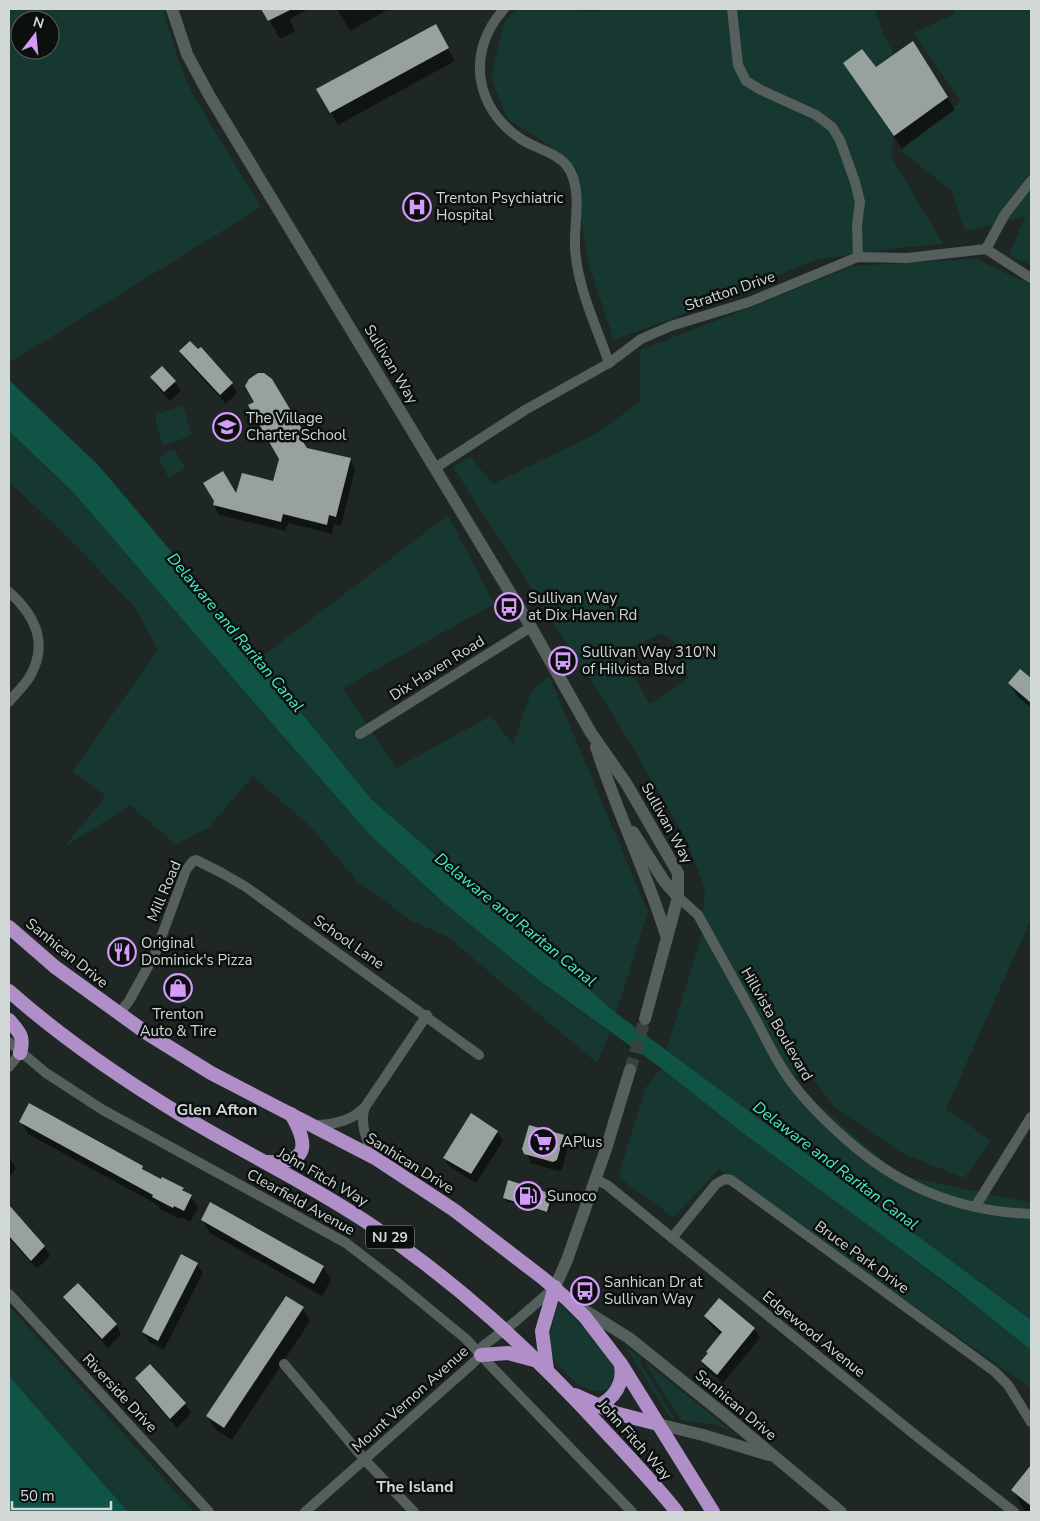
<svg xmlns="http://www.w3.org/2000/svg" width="1040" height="1521" font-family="'Nunito Sans',sans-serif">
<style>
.green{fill:#173830;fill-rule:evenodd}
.water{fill:#105446}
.shadow{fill:#0007}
.building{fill:#97a29e}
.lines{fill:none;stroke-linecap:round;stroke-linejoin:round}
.secondary-tunnel{stroke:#39423f;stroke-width:12;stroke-dasharray:12 6;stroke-linecap:butt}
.minor{stroke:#555f5c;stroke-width:10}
.secondary{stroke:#555f5c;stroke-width:12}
.trunk{stroke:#b08ec7;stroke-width:14}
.labels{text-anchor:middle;stroke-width:5;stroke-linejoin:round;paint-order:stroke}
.shield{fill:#0b0f0e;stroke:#969c9a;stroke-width:1}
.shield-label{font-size:14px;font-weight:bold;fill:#d2d8d6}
.poi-label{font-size:15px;fill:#d2d8d6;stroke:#0b0f0e;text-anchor:start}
.street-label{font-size:15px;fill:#d2d8d6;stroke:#0b0f0e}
.water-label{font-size:16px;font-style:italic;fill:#45f0cc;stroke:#0b0f0e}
.neighbourhood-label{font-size:16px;font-weight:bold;fill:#d2d8d6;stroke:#0b0f0e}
</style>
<rect width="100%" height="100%" fill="#1e2724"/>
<g class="green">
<path d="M9,9h154l14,47 15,37 69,114 -252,156zM20,20h30v30h-30z"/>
<path d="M517,9h55l2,2 24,1 2,-3h275l11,31 8,14 -18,13 -14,-18 -19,14 51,73 -3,20 52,88 -46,4 -82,12 -131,54 -70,26 -26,-78 -7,-44 -4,-49 -37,-30 -32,-19 -17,-42 13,-55z"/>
<path d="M953,9h78v256l-22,-10 16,-38 -60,14 -13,-40 -51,-40 60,-50 -48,-68 42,-19z"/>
<path d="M976,259l55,26v393l-11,-9 -12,14 23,20v216l-85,190 45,32 -27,37 -62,-25 -67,-45 -24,-32 -5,-14 -15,18 108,95 132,28v117l-365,-269 35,-113 4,-49 -19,-50 -66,-113 -167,-259 17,-10 23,27 102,-50 45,-32v-52l109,-42 103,-42zM662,633l13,10 13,35 -38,26 -30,-51z"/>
<path d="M182,406l3,4 6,24 -3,3 -25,8 -7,-22v-9z"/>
<path d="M9,431l64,61 209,243 89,101 74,68 92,75 73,53 -13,31 -149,-126 -36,-16 -55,-40 -45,-53 -59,-52 -44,51 -33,18 -46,-40 -67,43 43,-52 -34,-24 86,-122 -22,-41 -56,-59 -71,-69z"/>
<path d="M174,449l12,19 -17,10 -11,-19z"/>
<path d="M448,515l46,89 -151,84 53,80 95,-52 22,29 18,-53 18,-16 99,236 -32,101 -245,-214 -107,-133v-11z"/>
<path d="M661,1068c122,96 249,185 370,282v43l-3,-7 -309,-217 -46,48 -55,-40 28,-90z"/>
<path d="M559,1303c14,14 52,50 55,69 1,3 -1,8 -2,11 -14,25 -56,-13 -61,-31 -4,-16 3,-33 8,-49z"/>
<path d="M9,1306l162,181 23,25h-66l-119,-136z"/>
<path d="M626,1347l15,11 -1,5 35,57 -5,-3z"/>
<path d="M645,1363h2l89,72 -18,-10 -37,-5z"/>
</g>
<g class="water">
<path d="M9,380l90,86 76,90 196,243 245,214 415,307v30l-79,-63 -209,-154 -82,-65 -124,-89 -92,-75 -74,-68 -89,-101 -209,-243 -64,-61z"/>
<path d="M9,1376l119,136h-119z"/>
</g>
<g class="shadow">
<path d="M263,9h46l-19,10 5,13 -15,7z"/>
<path d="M337,9h52l-39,22z"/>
<path d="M442,38l13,23 -117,64 -20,-36z"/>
<path d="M913,43l42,67 -53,38 -50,-72 23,-7z"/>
<path d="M180,351l52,33 5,9 -11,11 -40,-43z"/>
<path d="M162,367l13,15 6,9 -11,10 -13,-14 -6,-10z"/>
<path d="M263,374l8,6 37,61 -5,2 3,6 44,10 5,10 -14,57 -7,-2 -2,10 -44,-11 -2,8 -67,-16 -5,-10 60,-22 6,-24 -24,-57 -6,-23 3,-3z"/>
<path d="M1021,671l10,8v29l-14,-12 -7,-13z"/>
<path d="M21,1122l121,45 3,5 38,17 2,4 6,3 7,12 -8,14 -9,-5 -1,2 -20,-10 -2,-4 -130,-71z"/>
<path d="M497,1132l6,9 -27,42 -26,-16 -6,-9z"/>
<path d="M563,1137l5,9 -6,23 -4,2 -27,-8 -7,-14z"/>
<path d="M9,1157l7,11 -7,10z"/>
<path d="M551,1195l2,3 -5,15 -42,-12 -2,-3z"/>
<path d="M210,1204l113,63 8,13 -9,16 -112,-63 -8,-13z"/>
<path d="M9,1207l35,39 6,10 -13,13 -28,-31z"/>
<path d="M197,1264l6,9 -39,77 -15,-8 -6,-10z"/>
<path d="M65,1297l51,27 5,10 -13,14 -38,-41z"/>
<path d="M303,1308l7,13 -78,119 -17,-11 -8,-13z"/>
<path d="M705,1317l49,11 6,10 -37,45 -15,-12 -6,-9 19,-27 -10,-9z"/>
<path d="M150,1365l35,39 6,9 -14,15 -35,-40 -6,-10z"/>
<path d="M1029,1471l2,2v39h-4l-3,-2 -11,-20z"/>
</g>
<g class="building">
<path d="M261,9h31l-24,12z"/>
<path d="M436,24l13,24 -119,65 -14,-24z"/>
<path d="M913,41l35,56 -54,39 -51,-73 19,-14 14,18z"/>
<path d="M190,341l8,8 3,-2 32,36 -13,12 -41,-44z"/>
<path d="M162,366l14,15 -12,11 -14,-15z"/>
<path d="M258,373h6l8,6 31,52 -5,3 9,14 44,10 -15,59 -7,-2 -2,10 -44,-11 -2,8 -68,-17 1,-4 -11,-18 20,-12 13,22 6,-20 31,8 6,-22 -31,-54 6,-3 -9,-16 4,-7z"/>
<path d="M1020,669l11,9v25l-23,-20z"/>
<path d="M29,1103l114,63 -1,3 19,10 1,-2 22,11 -2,2 10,5 -8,16 -10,-5 -1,2 -21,-11 1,-2 -134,-73z"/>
<path d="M471,1113l27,18 -27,43 -28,-16z"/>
<path d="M529,1125l35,10 -7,25 -4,2 -29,-8 -2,-5z"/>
<path d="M508,1180l44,14 -5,18 -44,-14z"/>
<path d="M210,1202l114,64 -10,18 -113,-64z"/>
<path d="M9,1205l36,41 -14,15 -22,-25z"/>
<path d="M181,1254l17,9 -40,78 -16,-9z"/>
<path d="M78,1283l39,41 -15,15 -39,-42z"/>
<path d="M286,1296l18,11 -80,121 -18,-12z"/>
<path d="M719,1298l36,30 -38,47 -16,-14 7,-8 -2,-1 16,-20 -18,-16z"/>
<path d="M150,1364l36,39 -16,16 -35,-41z"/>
<path d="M1031,1465v41l-20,-16z"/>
</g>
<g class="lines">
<path class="secondary-tunnel" d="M630,1070l15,-51"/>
<g class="minor">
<path d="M504,9c-38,42 -30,99 17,130 18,12 43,14 51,36 9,22 2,49 3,72 2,40 21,78 34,116"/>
<path d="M732,9l6,56 8,16 15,9 55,25 16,12 8,13 15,42 5,20 -3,23 1,32"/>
<path d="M986,249l45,29"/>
<path d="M435,468l90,-58 84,-47 32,-24 30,-13 78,-24 109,-45 49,1 79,-9 19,-35 26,-33"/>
<path d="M9,592c27,24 40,52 20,86 -6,9 -14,16 -20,24"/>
<path d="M360,734l171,-107"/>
<path d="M678,897l20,18c19,34 38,69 57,103 9,17 17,34 27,50 15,24 34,44 55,63 56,53 117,80 194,83"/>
<path d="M119,1014l10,-13 26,-47 31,-84 7,-9 3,-1 26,13 24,14 233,168"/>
<path d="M9,1042l37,31 57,37 243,133 52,40 68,56 24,26 142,147"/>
<path d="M9,1067l11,-14"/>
<path d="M365,1107c-6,18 2,34 10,51"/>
<path d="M314,1125c19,0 38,-4 51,-18l62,-92"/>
<path d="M595,1179l12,6 312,253 95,74"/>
<path d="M975,1207l56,-90"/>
<path d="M672,1238l44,-54 9,-5 6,1 263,191 14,14 23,37"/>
<path d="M9,1294l200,218"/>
<path d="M284,1364l81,96 49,52"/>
<path d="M305,1512l167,-148 9,-9 2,-9 33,-25 38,-33"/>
</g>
<g class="secondary">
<path d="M172,9l15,45 22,41 322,532 60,106 35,50 52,90v24l-33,122"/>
<path d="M596,747c21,65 51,126 71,191"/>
<path d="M633,832l31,49 14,16"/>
<path d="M555,1287l12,-27 39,-111 24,-79"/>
<path d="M578,1306l51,32 97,78 115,96"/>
<path d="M658,1424l45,11 66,20"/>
</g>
<g class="trunk">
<path d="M9,927l46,40 90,65 66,41 164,85 79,52 90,69 24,21 17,17 36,47 92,148"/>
<path d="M9,991c53,47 113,88 174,125 60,36 123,66 182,105 90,59 165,129 238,208 25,27 51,54 74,83"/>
<path d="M9,1020c10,12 16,16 11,33"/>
<path d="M267,1162c42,2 42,-17 24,-48"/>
<path d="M481,1355l27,-2 26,7"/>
<path d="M547,1370l-5,-39 13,-44"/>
<path d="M575,1395l40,18 43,11"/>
<path d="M598,1406c17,-8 26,-23 23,-41"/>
</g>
</g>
<defs>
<symbol id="hospital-ring" viewBox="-11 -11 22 22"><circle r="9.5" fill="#0b0f0e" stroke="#d59bfa" stroke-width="1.5"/><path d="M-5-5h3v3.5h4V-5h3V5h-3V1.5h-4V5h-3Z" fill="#d59bfa"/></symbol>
<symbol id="school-ring" viewBox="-11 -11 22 22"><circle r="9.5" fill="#0b0f0e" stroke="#d59bfa" stroke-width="1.5"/><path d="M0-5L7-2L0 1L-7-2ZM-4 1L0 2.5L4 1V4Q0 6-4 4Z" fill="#d59bfa"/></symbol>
<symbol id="bus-ring" viewBox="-11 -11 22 22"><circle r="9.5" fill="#0b0f0e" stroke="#d59bfa" stroke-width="1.5"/><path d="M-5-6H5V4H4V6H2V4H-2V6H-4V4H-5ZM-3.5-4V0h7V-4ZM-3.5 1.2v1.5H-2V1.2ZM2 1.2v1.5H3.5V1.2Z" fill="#d59bfa"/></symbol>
<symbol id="restaurant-ring" viewBox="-11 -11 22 22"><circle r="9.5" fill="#0b0f0e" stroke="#d59bfa" stroke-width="1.5"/><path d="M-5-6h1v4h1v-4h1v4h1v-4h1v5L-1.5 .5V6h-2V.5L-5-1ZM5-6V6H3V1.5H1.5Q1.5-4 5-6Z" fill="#d59bfa"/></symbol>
<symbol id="shop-ring" viewBox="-11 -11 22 22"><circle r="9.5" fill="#0b0f0e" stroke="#d59bfa" stroke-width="1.5"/><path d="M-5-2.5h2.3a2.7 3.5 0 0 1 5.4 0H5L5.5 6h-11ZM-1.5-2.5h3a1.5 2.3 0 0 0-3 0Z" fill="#d59bfa"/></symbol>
<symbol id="supermarket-ring" viewBox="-11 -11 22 22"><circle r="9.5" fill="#0b0f0e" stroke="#d59bfa" stroke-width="1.5"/><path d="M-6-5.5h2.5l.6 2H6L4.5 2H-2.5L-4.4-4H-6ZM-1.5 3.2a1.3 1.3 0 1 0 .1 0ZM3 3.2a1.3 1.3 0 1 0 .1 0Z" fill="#d59bfa"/></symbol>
<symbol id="fuel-ring" viewBox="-11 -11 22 22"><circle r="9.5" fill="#0b0f0e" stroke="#d59bfa" stroke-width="1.5"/><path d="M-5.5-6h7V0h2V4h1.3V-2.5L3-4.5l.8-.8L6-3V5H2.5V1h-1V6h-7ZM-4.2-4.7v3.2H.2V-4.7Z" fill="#d59bfa"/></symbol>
</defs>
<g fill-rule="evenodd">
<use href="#hospital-ring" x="401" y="191" width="32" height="32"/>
<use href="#school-ring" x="211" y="411" width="32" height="32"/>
<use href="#bus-ring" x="493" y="591" width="32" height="32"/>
<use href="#bus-ring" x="547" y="645" width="32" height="32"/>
<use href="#restaurant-ring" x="106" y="936" width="32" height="32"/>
<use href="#shop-ring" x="162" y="972" width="32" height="32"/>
<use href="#supermarket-ring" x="527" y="1126" width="32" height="32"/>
<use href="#fuel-ring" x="512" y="1180" width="32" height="32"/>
<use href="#bus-ring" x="569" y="1275" width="32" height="32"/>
</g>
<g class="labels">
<rect class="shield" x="366" y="1225.5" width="48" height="23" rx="4"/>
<g class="shield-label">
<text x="390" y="1242">NJ 29</text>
</g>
<g class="poi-label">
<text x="436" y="203">Trenton Psychiatric<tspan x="436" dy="17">Hospital</tspan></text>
<text x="246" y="423">The Village<tspan x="246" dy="17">Charter School</tspan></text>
<text x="528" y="603">Sullivan Way<tspan x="528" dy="17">at Dix Haven Rd</tspan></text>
<text x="582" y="657">Sullivan Way 310'N<tspan x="582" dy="17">of Hilvista Blvd</tspan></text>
<text x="141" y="948">Original<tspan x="141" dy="17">Dominick's Pizza</tspan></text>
<text x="178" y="1019" text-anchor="middle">Trenton<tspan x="178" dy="17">Auto &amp; Tire</tspan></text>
<text x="562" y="1147">APlus</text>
<text x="547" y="1201">Sunoco</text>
<text x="604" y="1287">Sanhican Dr at<tspan x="604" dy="17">Sullivan Way</tspan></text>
</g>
<g class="street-label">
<text transform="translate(730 291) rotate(-19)" y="5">Stratton Drive</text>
<text transform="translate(391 364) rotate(59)" y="5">Sullivan Way</text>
<text transform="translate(437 668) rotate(-32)" y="5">Dix Haven Road</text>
<text transform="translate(667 823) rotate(61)" y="5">Sullivan Way</text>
<text transform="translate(164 891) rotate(-67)" y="5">Mill Road</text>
<text transform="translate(349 942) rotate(35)" y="5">School Lane</text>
<text transform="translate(67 953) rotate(39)" y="5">Sanhican Drive</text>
<text transform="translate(777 1024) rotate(60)" y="5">Hillvista Boulevard</text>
<text transform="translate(410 1163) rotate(32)" y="5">Sanhican Drive</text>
<text transform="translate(323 1177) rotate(30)" y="5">John Fitch Way</text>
<text transform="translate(301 1202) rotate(29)" y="5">Clearfield Avenue</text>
<text transform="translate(862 1257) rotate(36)" y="5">Bruce Park Drive</text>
<text transform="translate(814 1334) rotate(39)" y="5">Edgewood Avenue</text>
<text transform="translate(120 1393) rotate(47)" y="5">Riverside Drive</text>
<text transform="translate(410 1399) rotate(-42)" y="5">Mount Vernon Avenue</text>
<text transform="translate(736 1405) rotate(40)" y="5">Sanhican Drive</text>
<text transform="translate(635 1440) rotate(48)" y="5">John Fitch Way</text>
</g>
<g class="water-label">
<text transform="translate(236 632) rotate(50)" y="6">Delaware and Raritan Canal</text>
<text transform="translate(516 919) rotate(39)" y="6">Delaware and Raritan Canal</text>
<text transform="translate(836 1165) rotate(37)" y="6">Delaware and Raritan Canal</text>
</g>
<g class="neighbourhood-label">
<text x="217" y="1115">Glen Afton</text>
<text x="415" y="1492">The Island</text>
</g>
</g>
<rect width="1040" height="1521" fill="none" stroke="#d2d8d6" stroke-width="20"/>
<g transform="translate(35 35) rotate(16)"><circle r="24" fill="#0b0f0e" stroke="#5b5f5e"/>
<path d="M0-4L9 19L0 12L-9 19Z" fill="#d59bfa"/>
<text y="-8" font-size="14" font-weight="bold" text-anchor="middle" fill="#d2d8d6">N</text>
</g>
<path d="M12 1501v8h99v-8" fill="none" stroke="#d2d8d6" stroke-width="2.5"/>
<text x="20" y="1501" font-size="15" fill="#d2d8d6" stroke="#0b0f0e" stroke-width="4" paint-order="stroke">50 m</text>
</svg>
